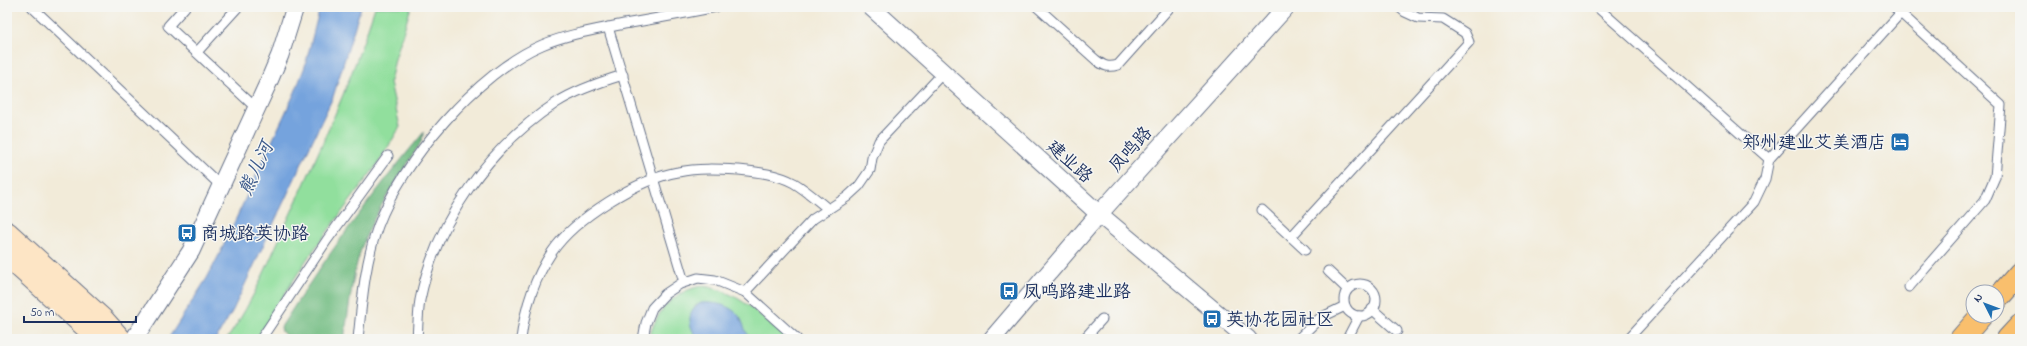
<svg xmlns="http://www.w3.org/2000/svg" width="2027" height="346" font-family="'Indie Flower','LXGW WenKai TC',sans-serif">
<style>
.green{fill:#91df9d;stroke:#56877e}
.forest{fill:#74be84;stroke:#487671}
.water{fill:#74a3dd;stroke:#48699e}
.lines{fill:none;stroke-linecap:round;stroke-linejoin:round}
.lane-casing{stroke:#667189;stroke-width:11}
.street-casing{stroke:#667189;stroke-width:19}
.secondary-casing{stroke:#667189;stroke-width:24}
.primary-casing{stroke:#667189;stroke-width:24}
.lane{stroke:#fff;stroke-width:9}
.street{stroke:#fff;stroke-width:17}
.secondary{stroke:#fde5c5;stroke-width:22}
.primary{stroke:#f9bf6d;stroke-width:22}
.labels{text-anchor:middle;stroke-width:3;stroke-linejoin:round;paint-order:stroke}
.poi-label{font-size:18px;fill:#1b2f5e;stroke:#f6f6f2;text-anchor:start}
.street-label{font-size:18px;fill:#1b2f5e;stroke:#f6f6f2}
.water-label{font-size:19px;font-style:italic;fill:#3a588a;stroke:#f6f6f2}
</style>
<rect width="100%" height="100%" fill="#f6f6f2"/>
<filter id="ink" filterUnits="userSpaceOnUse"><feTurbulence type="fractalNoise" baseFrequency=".025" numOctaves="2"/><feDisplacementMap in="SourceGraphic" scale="8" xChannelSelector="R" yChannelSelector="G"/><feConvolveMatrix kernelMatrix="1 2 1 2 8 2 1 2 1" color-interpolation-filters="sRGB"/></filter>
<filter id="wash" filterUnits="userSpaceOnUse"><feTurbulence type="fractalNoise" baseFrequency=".012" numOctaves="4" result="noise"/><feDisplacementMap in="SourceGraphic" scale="16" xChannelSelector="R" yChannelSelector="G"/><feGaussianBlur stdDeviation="0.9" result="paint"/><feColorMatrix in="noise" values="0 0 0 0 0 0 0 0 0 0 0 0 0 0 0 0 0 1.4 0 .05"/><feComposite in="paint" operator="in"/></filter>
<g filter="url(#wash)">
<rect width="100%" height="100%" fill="#f2ebd9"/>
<g class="green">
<path d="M375,7h36l-16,52 -5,23 10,45 -21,35 -72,97 -51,80h-29c27,-38 44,-83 63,-124 32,-69 62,-136 85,-208z"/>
<path d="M702,286c38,5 58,30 86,53h-38l-5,-6 -5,-16c-15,-7 -30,-20 -45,-11l3,33h-49c7,-28 25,-48 53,-53z"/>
</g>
<path class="forest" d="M424,132l-3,10c-23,38 -53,77 -64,121 -6,23 -8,47 -12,69v7h-55l-8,-7 -1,-5c43,-68 91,-133 143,-195z"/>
<g class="water">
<path d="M320,7h41l-28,90 -100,213 -17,29h-48l39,-61 13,-25 75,-161 10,-26z"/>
<path d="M701,303c14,-1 29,2 38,13 4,5 6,16 11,23l-53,-1c-9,-13 -11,-26 4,-35z"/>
</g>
</g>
<g filter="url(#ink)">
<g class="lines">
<defs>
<g id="lane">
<path d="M32,7l189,179"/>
<path d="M185,7l-17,19 88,82"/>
<path d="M1037,7l59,53c8,6 12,8 22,5l52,-58"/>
<path d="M1597,7l172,152 137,-152"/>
<path d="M1894,7l107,98 -6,72 -10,23 -76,87"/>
<path d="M608,27l76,255"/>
<path d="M197,52l41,-45"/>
<path d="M1262,210l43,40"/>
<path d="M1291,237l178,-195 -4,-9 -22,-14 -25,-1 -13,-6 -6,-5"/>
<path d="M1328,271l19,18"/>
<circle cx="1360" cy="300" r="16"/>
<path d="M745,292l68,-73 34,-22 12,-11 11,-16 2,-12 7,-17 64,-68"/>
<path d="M1372,309l25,22"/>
<path d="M261,339l66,-99 61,-84"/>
<path d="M358,339c4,-38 7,-77 20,-113 24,-65 100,-154 164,-181 26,-11 54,-15 82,-21 31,-5 62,-11 92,-17"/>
<path d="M417,339c1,-13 1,-27 3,-39 16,-79 69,-153 136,-197 20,-13 44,-21 67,-28"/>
<path d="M521,339c4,-32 13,-60 31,-87 23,-34 86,-73 126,-80 20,-4 40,-3 60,-2 19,2 39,4 56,13 12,7 23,17 34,26"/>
<path d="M643,339l3,-16 6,-15 13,-14 15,-10 18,-6 17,2 30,12 52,47"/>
<path d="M1084,339l18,-20"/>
<path d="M1298,339l22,-21 25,-12"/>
<path d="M1347,339l12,-23"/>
<path d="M1628,339l126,-137 11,-23 4,-20"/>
</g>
<g id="street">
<path d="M871,7l228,207 149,125"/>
<path d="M134,339l57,-88 78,-170 11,-26 15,-48"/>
<path d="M992,339l107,-125 187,-207"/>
</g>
<g id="secondary">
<path d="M7,233l97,88 16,18"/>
<path d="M7,255l86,78 15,6"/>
</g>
<g id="primary">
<path d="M1997,299l23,-26"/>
<path d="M1961,339l20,-23"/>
<path d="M2008,339l12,-13"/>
</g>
</defs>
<use href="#lane" class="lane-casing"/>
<use href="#street" class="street-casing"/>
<use href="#secondary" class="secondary-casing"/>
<use href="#primary" class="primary-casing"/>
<use href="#lane" class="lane"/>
<use href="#street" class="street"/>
<use href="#secondary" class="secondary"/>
<use href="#primary" class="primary"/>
</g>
</g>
<defs>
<symbol id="hotel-square" viewBox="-11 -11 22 22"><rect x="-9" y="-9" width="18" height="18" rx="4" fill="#1f6fb2" stroke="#f6f6f2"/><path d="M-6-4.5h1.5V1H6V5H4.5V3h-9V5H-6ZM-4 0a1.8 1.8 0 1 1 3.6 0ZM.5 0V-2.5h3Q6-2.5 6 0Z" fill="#fff"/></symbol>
<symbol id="bus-square" viewBox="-11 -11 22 22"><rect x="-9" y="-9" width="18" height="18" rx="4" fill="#1f6fb2" stroke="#f6f6f2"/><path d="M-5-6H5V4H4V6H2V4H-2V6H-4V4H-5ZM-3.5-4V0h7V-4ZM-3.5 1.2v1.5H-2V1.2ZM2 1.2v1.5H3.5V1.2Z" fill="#fff"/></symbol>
</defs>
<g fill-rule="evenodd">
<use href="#hotel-square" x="1889" y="131" width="22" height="22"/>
<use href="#bus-square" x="176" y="222" width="22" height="22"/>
<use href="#bus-square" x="998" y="280" width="22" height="22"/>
<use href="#bus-square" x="1201" y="308" width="22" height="22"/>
</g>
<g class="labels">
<g class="poi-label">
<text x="1886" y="148" text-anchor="end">郑州建业艾美酒店</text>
<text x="201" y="239">商城路英协路</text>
<text x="1023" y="297">凤鸣路建业路</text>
<text x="1226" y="325">英协花园社区</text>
</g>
<g class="street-label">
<text transform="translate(1130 149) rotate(-48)" y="6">凤鸣路</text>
<text transform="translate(1070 161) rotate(42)" y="6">建业路</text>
</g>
<g class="water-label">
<text transform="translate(255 168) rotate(-65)" y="7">熊儿河</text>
</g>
</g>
<rect width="2027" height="346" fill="none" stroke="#f6f6f2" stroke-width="24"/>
<g transform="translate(1985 304) rotate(312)"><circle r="19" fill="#f6f6f2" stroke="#9ea6b7"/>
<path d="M0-3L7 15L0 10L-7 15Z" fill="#1f6fb2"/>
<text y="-6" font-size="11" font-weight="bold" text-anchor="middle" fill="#1b2f5e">N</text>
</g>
<path d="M24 316v6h112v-6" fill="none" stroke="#1b2f5e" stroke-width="2"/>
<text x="30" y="316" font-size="12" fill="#1b2f5e" stroke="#f6f6f2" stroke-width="3" paint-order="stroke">50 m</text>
</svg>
